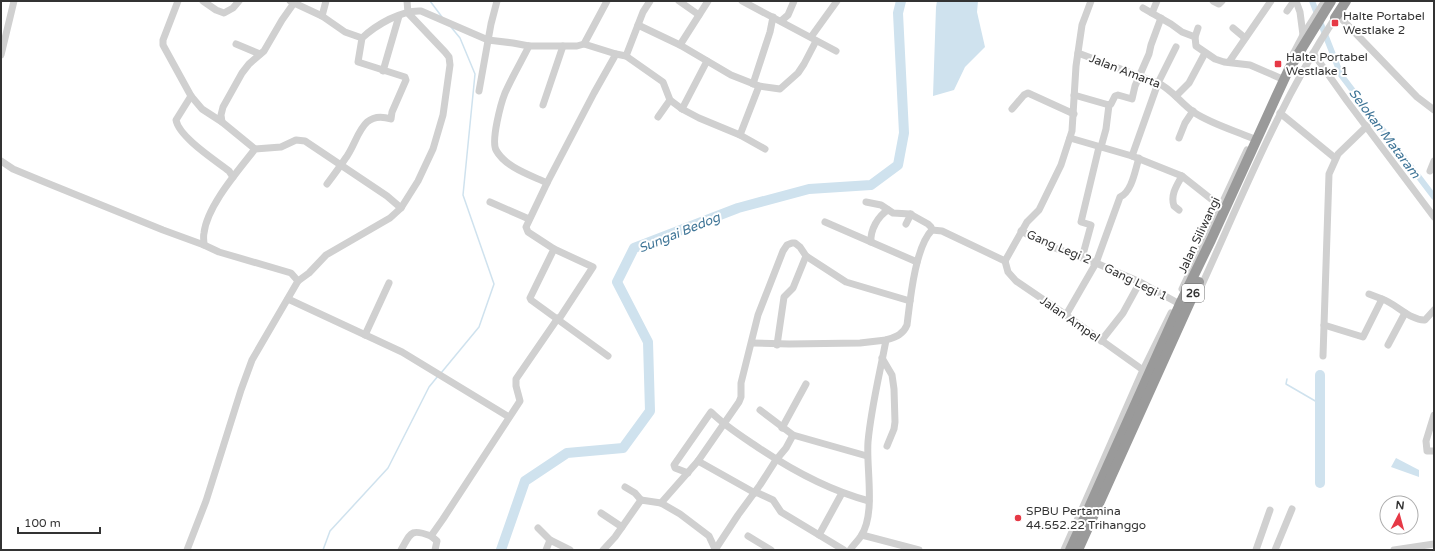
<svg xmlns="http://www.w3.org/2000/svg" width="1435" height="551" font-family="'Varela Round',sans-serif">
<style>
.water{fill:#cfe2ee}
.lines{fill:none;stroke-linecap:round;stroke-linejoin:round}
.stream{stroke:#cfe2ee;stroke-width:1.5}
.canal{stroke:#cfe2ee;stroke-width:6}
.river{stroke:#cfe2ee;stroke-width:10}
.minor{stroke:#d0d0d0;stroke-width:7}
.highway{stroke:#9a9a9a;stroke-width:10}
.poi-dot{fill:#e63946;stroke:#fff;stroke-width:1.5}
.labels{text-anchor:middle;stroke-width:4;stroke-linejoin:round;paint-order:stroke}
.shield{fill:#fff;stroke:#707070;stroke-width:1}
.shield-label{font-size:11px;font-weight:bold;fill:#333}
.poi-label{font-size:12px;fill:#333;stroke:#fff;text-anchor:start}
.street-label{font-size:12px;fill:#333;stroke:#fff}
.water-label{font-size:13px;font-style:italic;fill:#3f7597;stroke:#fff}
</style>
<rect width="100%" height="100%" fill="#fff"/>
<g class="water">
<path d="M937,1h41l-1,11 8,35 -20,20 -11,23 -21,6 3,-89z"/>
<path d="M1396,458l23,12v7l-28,-10z"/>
</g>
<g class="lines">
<g class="stream">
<path d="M430,1l12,16"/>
<path d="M441,373l38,-46 15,-43 -31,-89 12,-121 -15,-36 -9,-11"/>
<path d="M1287,379l-1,5 31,18"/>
<path d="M323,550l7,-19 58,-63 41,-81 9,-11"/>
</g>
<path class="canal" d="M1312,1l29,74 93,122"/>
<g class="river">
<path d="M1320,483v-108"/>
<path d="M501,550l24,-69 42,-28 56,-5 27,-37 -2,-69 -31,-60 17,-34 104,-40 71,-19 62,-4 27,-20 6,-32 -6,-120 3,-12"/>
</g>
<g class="minor">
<path d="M178,1l-15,39v5l28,51 11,13 20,13"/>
<path d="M203,1l13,9 8,3 9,-5 6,-7"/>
<path d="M290,1l32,15 23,16 17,6"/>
<path d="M679,1l20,14"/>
<path d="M742,1l94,50"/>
<path d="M1213,1l6,3 3,-3"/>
<path d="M1296,1l4,11 3,23"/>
<path d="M1143,8l28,16 11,8 13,5 1,9 19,13 9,3 26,3 30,13"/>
<path d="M1287,11l7,-10"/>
<path d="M1152,13l5,-12"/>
<path d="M1337,14l80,83 17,13"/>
<path d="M322,16l4,-15"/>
<path d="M781,21l7,-6 6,-14"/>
<path d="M638,25l42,20 28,-44"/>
<path d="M1233,28l12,10"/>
<path d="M811,37l26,-36"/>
<path d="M1195,37l3,-9"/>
<path d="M236,44l24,10"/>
<path d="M584,44l32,10 -22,39 -47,90 -21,44 2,5 26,17 -24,49 1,2 77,56"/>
<path d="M680,45l51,30 28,11 21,3 18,-16 6,-9 12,-23"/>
<path d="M529,46c-8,16 -17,31 -24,47 -4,10 -14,47 -9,57 9,17 34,25 51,33"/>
<path d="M1078,53l80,30c15,7 23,21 37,30 17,11 38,17 57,25"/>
<path d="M1313,53l34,48 87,116"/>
<path d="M616,54l10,2 37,26 7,18 12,9 17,9 41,17 25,14"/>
<path d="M1,55l13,-54"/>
<path d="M626,56l17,-44 7,-11"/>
<path d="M1291,58l12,-23 19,-30"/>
<path d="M1229,62l42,-61"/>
<path d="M383,71l16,-55"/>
<path d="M753,84l17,-52 3,-15"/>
<path d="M479,91l12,-67 6,-23"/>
<path d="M1074,95l35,10 2,-1 4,-8 3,-1 14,4 3,-13 14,-32 2,-9 10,-27"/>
<path d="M191,96l-15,24c3,17 39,40 53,51l4,6"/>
<path d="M1176,96l13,-13 16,-30"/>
<path d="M543,105l20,-59"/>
<path d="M682,109l25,-48"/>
<path d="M1012,109l12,-14 4,-2 46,21"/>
<path d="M1280,113l55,45"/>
<path d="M658,117l12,-17"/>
<path d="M740,135l19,-49"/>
<path d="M1070,138l62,18 50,20 38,30"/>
<path d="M1179,138l6,-15 8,-12"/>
<path d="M1101,147l5,-18 3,-24"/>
<path d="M255,149l-33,-27 -1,-7 2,-8 19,-34 7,-9 15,-13 18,-31 12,-17"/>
<path d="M1132,156l26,-73 18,-36"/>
<path d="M1,161l12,8 29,12 121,49 41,15 15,7 72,21 7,8 -46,79 -11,30 -35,111 -19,49"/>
<path d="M1430,171l4,-10"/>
<path d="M327,184c6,-8 12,-16 18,-25 14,-18 15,-50 46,-40l1,-7 14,-32 -1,-3 -47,-15 4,-24c14,-13 39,-28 59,-27l67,29 25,3 16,3h48l7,-2 23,-43"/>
<path d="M490,202l39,17"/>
<path d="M866,202l15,3 12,8 17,1 18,10 3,3 1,3"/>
<path d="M1179,210l-5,-4c-4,-11 3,-21 8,-30"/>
<path d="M825,222l92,40"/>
<path d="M906,224l5,-10"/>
<path d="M1021,231l34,17 41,15 44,19 36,20"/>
<path d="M871,242c-1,-12 7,-26 17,-32"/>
<path d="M204,245c0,-4 -1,-8 0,-12 3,-27 34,-62 51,-84l26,-2 15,-7 9,1 82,55 14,12"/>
<path d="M554,249l39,18 -34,52"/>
<path d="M1082,258l9,-33 -10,-3 18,-75"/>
<path d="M1005,261l22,-39 12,-12 22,-45 11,-34 4,-65 6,-41 9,-24"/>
<path d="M1005,261l3,11 8,9 50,34 77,55"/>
<path d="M298,281l11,-8 17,-18 64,-37 11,-10 17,-27 15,-32 10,-34 7,-50 -1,-8 -4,-5 -37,-39 -1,-12"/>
<path d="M1182,289l65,-139"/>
<path d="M1200,289c42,-92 79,-186 135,-271"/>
<path d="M1369,294l13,5"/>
<path d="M288,299l114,53 107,65"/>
<path d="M1066,315l30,-52 24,-66c12,-5 15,-27 19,-39"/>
<path d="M1324,325l39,12 19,-38c13,4 29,22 43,21l9,-10"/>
<path d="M365,335l24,-52"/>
<path d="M1101,341l22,-28 17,-31"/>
<path d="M752,343l37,1 71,-1 26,-3"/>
<path d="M777,345l7,-48 9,-9 13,-32"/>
<path d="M1388,345l17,-32"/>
<path d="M1323,356l6,-182 9,-20 29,-28"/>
<path d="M882,358l10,17 2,14 1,33 -1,7 -7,17"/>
<path d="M760,410l33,25"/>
<path d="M1434,415l-8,26 1,10h7"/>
<path d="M782,428l24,-44"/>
<path d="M698,461l57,32"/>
<path d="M688,473l-13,-5 -1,-3 37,-53c13,13 27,22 42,32 35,24 74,46 116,57"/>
<path d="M625,487l10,6 6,7"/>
<path d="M756,492l17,8 8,12 63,38"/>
<path d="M661,503l37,-42 41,-59 2,-5v-14l17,-68 25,-64 4,-6 5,-2h3l5,4 6,9 40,26 64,19"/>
<path d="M601,513l21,14"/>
<path d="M538,528l12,12 20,10"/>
<path d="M819,535l23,-42"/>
<path d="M862,535l57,15"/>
<path d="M431,536l6,5 -2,9"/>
<path d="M748,536l23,14"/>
<path d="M401,550c10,-17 9,-22 30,-14l12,-17 77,-118 -4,-15v-7l42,-61"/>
<path d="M546,550l4,-10"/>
<path d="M603,550l12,-13 26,-37 20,3 19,11 29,22 6,13"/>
<path d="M715,550l23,-35 22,-30 16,-25 10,-12 7,-13 74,21"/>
<path d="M850,550c3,-5 8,-9 11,-14 15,-22 5,-68 7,-94 3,-34 12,-69 18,-102 9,-3 17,-5 21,-15 3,-24 8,-78 25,-95l10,1 63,30"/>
<path d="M1064,550l79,-180 28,-57"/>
<path d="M1256,550l14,-40"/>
<path d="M1275,550l17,-41"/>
<path d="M1394,550l40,-6"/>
</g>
<g class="highway">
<path d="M1335,18l11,-17"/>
<path d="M1070,550l110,-246 31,-64 65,-143 13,-28 42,-68"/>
<path d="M1078,550l121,-268"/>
</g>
</g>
<g class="poi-dot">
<rect x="1331" y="19" width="8" height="8" rx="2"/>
<rect x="1274" y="60" width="8" height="8" rx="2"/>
<circle cx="1018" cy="518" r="4"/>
</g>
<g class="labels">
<rect class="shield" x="1182" y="284" width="22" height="18" rx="3"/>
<g class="shield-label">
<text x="1193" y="297">26</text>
</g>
<g class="poi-label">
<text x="1343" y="20">Halte Portabel<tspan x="1343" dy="14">Westlake 2</tspan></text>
<text x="1286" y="61">Halte Portabel<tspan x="1286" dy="14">Westlake 1</tspan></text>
<text x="1026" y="515">SPBU Pertamina<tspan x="1026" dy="14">44.552.22 Trihanggo</tspan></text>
</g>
<g class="street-label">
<text transform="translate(1125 71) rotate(21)" y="4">Jalan Amarta</text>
<text transform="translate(1199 235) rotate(-65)" y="4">Jalan Siliwangi</text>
<text transform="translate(1059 247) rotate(23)" y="4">Gang Legi 2</text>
<text transform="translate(1136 282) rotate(26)" y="4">Gang Legi 1</text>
<text transform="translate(1070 319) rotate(35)" y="4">Jalan Ampel</text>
</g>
<g class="water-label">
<text transform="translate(1385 133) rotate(53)" y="5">Selokan Mataram</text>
<text transform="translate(679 232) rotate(-22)" y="5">Sungai Bedog</text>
</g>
</g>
<rect width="1435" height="551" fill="none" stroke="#333333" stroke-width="4"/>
<g transform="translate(1399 515) rotate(6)"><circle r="19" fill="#ffffff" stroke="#adadad"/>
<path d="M0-3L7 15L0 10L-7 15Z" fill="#e63946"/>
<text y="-6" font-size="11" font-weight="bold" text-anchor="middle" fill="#333333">N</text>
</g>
<path d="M18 527v6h82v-6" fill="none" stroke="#333333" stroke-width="2"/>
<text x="24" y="527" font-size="12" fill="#333333" stroke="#ffffff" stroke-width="3" paint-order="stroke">100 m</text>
</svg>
